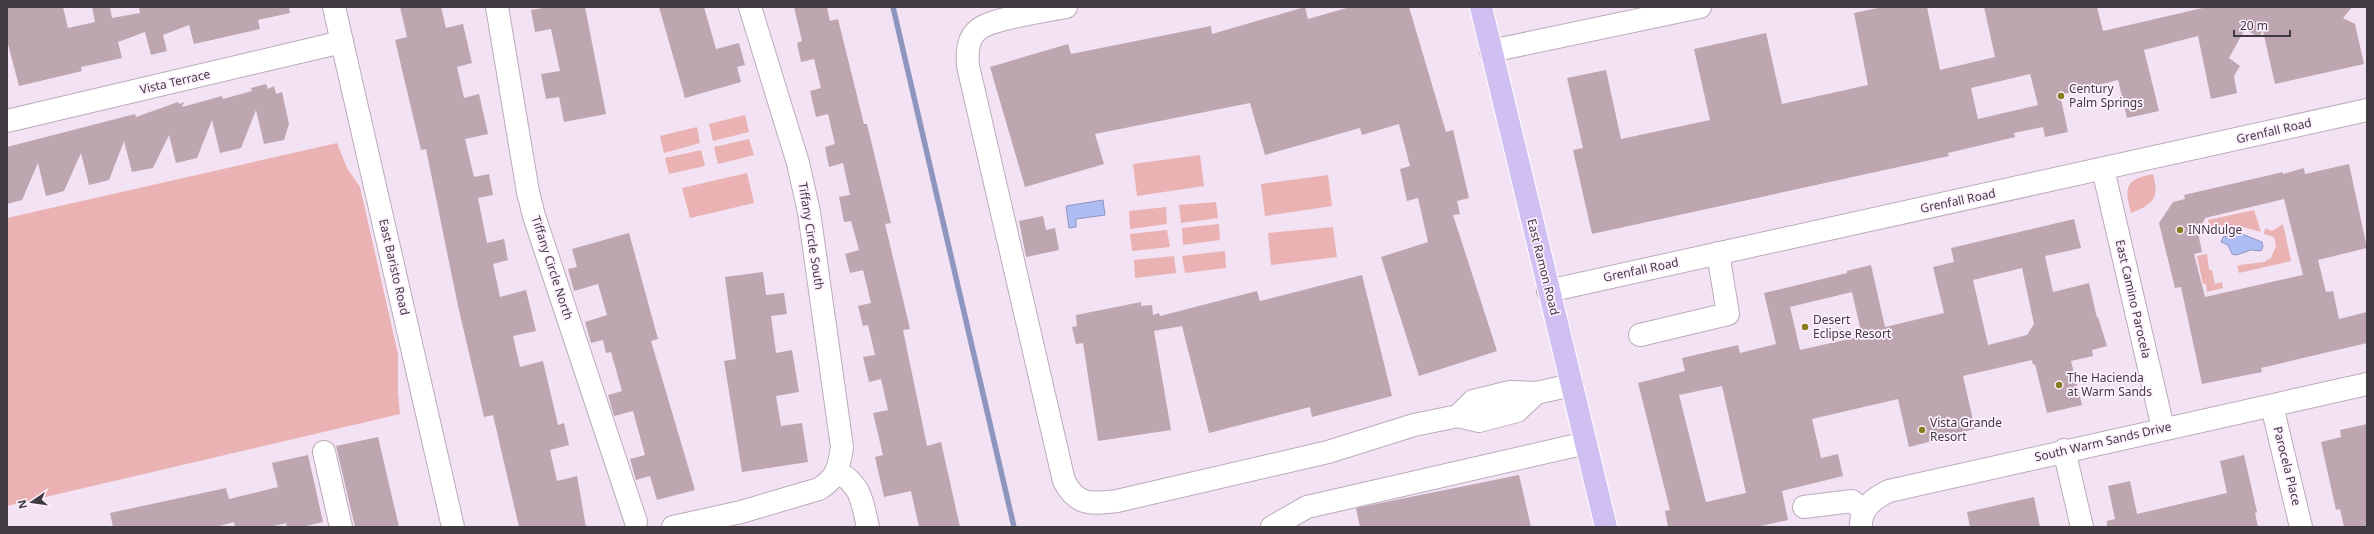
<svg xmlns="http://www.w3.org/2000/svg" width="2374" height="534" font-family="'Noto Sans',sans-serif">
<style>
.green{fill:#eab2b2}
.water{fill:#adbdf3;stroke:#8d96be}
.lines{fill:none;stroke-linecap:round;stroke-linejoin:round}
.stream{stroke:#8d96be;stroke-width:5.5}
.building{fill:#bda6af;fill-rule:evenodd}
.minor-casing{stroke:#bbabbb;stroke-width:24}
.major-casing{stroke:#fff;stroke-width:24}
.minor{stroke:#fff;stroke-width:22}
.major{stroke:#d0bff1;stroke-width:22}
.poi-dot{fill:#8a7c21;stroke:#fef0fe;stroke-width:1.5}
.labels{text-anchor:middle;stroke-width:3.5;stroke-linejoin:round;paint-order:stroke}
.street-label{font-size:12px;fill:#413a41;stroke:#fef0fe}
.poi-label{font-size:12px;fill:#413a41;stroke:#fef0fe;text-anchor:start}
</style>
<rect width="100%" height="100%" fill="#f3e2f3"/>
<g class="green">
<path d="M745,115l4,17 -36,9 -4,-17z"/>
<path d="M697,127l3,16 -36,10 -4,-17z"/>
<path d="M749,139l5,16 -36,9 -4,-17z"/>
<path d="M337,143l10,25 13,19 38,167v38l2,22 -393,92v-288z"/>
<path d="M701,150l4,16 -36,8 -4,-16z"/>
<path d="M1200,155l4,31 -67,10 -4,-32z"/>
<path d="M747,173l7,30 -64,15 -8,-30z"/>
<path d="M2153,174c7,25 0,30 -22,39 -7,-27 -6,-33 22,-39z"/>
<path d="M1328,175l4,31 -67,10 -4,-32z"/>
<path d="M1216,202l2,16 -37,5 -2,-18z"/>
<path d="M1166,207l1,17 -37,5 -1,-18z"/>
<path d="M2254,210l7,22 -22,-6 -29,4 -2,-10z"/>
<path d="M1219,224l1,16 -37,5 -1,-17z"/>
<path d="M2283,224l8,37 -52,12 -2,-7 3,-1 24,-3 7,-4 5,-12 -2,-9 -10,-3 1,-6 7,3z"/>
<path d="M1333,227l4,30 -66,8 -3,-32z"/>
<path d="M1167,230l3,17 -38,4 -2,-17z"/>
<path d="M1225,251l1,17 -41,5 -3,-17z"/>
<path d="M2207,254l2,16h3l3,14 7,-2 1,6 -16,4 -1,-8h-3l-6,-28z"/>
<path d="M1174,256l2,17 -41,5 -1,-18z"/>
</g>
<g class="water">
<path d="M1103,200l2,15 -29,4v8l-7,1 -3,-22z"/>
<path d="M2242,234l20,8 1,5 -2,4 -10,-1 -15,5 -4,-1 -4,-9 -7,-3 3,-6z"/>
</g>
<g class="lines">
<path class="stream" d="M893,7l121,520"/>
</g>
<g class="building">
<path d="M7,7h56l5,21 27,-6 -3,-15h18l2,11 28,-5 -1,-6h150l1,6 -32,7 2,9 -66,15 -5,-19 -26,10 4,16 -16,4 -6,-23 -27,10 4,16 -41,9 1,4 -63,15 -12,-46z"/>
<path d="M400,7h41l5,21 17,-4 9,39 -15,4 7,31 15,-4 9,40 -23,5 9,38 15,-3 4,21 -15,3 9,45 17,-4 4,21 -15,4 7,33 26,-7 10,41 -23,5 7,31 23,-6 15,64 6,-2 5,22 -19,5 7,31 20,-5 9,51h-67l-26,-112 -9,2 -26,-111 -32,-157 -5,1 -26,-110 12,-3z"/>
<path d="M548,7h37l21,107 -42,8 -5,-25 -13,2 -5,-25 19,-3 -9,-42 -16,3 -4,-22z"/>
<path d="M659,7h45l12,42 23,-6 6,22 -8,2 4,15 -56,16z"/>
<path d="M794,7h33l3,14 8,-2 26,105h3l24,99 -6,1 25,105 -7,1 24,116 14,-4 19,85h-41l-8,-36 -27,6 -9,-40 8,-2 -10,-42 15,-3 -7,-31 -12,3 -6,-25 12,-2 -7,-30 -5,1 -5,-20 13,-3 -8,-33 -13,3 -5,-19 14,-4 -8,-29 -7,1 -5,-25 11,-2 -7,-32 -14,4 -4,-20 10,-3 -7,-30 -12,3 -6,-26 11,-3 -7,-29 -13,3 -4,-19 5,-2z"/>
<path d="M1305,7l3,12 42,-12h59l37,125 7,-2 16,68 -12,3 3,13 -7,1 44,136 -78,25 -38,-119 47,-15 -10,-44 -11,3 -7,-32 10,-3 -11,-42 -37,11 -2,-7 -95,27 -15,-52 -155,31 9,30 -79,23 -35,-120 78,-23 3,10 140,-28 1,8z"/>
<path d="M1882,7h45l13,63 55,-13 -11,-50h113l6,24 104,-24h145l-9,11 12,6 9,40 -89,20 -12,-53 -5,6 -13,-8 -16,29 11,8 -6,10 3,17 -26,6 -13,-63 -54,14 15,61 -32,7 -9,-38 -58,15 8,37 -23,5 -2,-10 -29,6 1,4 -67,16 1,3 -357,78 -19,-84 10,-2 -16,-70 39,-8 15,69 89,-19 -16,-71 72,-16 16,71 86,-19 -14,-72zM2030,74l8,31 -60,14 -7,-31z"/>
<path d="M266,84l2,5 6,-3 2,8 6,-2 7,32 -5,16 -20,4 -8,-34 -15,38 -21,5 -8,-33 -15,38 -21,5 -7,-28 -16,33 -21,4 -8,-31 -15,39 -20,5 -8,-32 -17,38 -18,5 -8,-33 -16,37 -15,4v-57l128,-33 1,3 42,-15 1,2 5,-2 -2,5 40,-11 1,3 29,-8 -1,-3z"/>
<path d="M2349,164l18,84 -49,12 8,32 7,-1 6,28 28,-7v31l-106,25 1,4 -60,12 -21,-97 -6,1 -16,-65 14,-21 12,-3 -1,-4 99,-23v2l21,-6 1,6zM2284,199l19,76 -98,22 -11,-43 8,-2 -4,-19 7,-15z"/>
<path d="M1043,216l3,14 9,-2 4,22 -33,7 -7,-36z"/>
<path d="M2074,219l7,29 -36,8 8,36 36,-9 8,35 1,-1 9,29 -15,4 1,6 -22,5 11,44 -35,8 -12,-49 -2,1 -1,-5 -69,16 12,53 -35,8v2l-31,8 -11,-48 -86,20 9,39 17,-4 5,22 -61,15 6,29 -32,7h-88l-3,-16 5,-1 -32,-127 47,-12 -3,-13 56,-13 2,8 36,-9 -12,-51 83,-20v-2l24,-6 14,62 59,-14 -11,-46 21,-5 -3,-14zM2022,268l12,56 -7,11 -39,10 -15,-65zM1852,292l10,44 -62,14 -10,-43zM1722,386l24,107 -40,9 -27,-107z"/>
<path d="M629,233l29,106 -7,2 44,149 -38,10 -7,-24 -14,4 -6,-21 15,-4 -12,-44 -19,5 -6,-21 14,-4 -11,-39 -5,1 -3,-13 -12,3 -6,-21 22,-7 -9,-31 -24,7 -6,-22 9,-2 -5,-18z"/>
<path d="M763,272l3,23 18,-2 3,21 -16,2 5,37 16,-3 7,42 -23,4 5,30 21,-3 6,39 -66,10 -18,-111 12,-2 -11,-82z"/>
<path d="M1362,275l30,121 -80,21 -2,-10 -101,26 -27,-107 -28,5 17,99 -73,11 -15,-98 -7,1 -4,-17 5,-1 -1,-11 65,-13v4l11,-1 1,10 6,-2 1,3 97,-25 3,10z"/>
<path d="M2367,424v103h-23l-4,-18 -4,1 -15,-68 20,-5 -1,-7z"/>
<path d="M378,437l21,90h-44l-19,-81z"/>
<path d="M308,455l15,67 -21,5h-15l-1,-4 -16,4h-35l-1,-5 -18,5h-103l-3,-14 116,-25 3,11 49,-12 -6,-24z"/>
<path d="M2244,455l13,57 -2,1 3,14h-151v-6l8,-2 -7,-33 22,-5 7,33 90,-21 -7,-32z"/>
<path d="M1519,475l12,52h-171l-4,-19z"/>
<path d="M2034,497l6,30h-70l-3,-15z"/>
</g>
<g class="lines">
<defs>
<g id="minor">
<path d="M334,7l119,520"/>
<path d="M497,7l31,185 6,24 102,306"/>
<path d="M1066,7c-20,4 -72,11 -87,22 -12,9 -12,24 -11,37l96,415c13,25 27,23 53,20l211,-49 86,-27 44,-9 21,5 38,-10 19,-18"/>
<path d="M1491,51l209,-44"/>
<path d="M7,121l335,-79"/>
<path d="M2103,169l60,259"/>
<path d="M1548,291l819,-181"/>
<path d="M1640,335l88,-21 -10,-61"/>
<path d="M2272,406l29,121"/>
<path d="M1458,416l15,-15 37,-9 26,1 36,-8"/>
<path d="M2064,450l18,77"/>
<path d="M324,452l17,75"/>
<path d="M838,472c24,14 24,30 30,55"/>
<path d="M1804,507l48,-6 11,9"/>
<path d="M673,527l68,-15 78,-23c18,-11 20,-22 23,-42l-33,-235 -11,-49 -48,-156"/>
<path d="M1272,527l35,-20 279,-64"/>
<path d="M1861,527c-1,-19 13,-29 28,-36l478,-107"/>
</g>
<path id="major" d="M1481,7l125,520"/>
</defs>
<use href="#minor" class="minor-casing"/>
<use href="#major" class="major-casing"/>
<use href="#minor" class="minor"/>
<use href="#major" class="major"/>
</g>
<g class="poi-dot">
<circle cx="2061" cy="96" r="4"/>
<circle cx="2180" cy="230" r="4"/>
<circle cx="1805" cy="327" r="4"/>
<circle cx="2059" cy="385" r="4"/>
<circle cx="1922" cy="430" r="4"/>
</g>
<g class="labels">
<g class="street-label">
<text transform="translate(175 82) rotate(-13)" y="4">Vista Terrace</text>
<text transform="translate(2274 131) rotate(-13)" y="4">Grenfall Road</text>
<text transform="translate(1958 201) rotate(-12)" y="4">Grenfall Road</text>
<text transform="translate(811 236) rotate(81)" y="4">Tiffany Circle South</text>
<text transform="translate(394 267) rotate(77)" y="4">East Baristo Road</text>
<text transform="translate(1543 267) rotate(76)" y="4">East Ramon Road</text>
<text transform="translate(552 268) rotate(72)" y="4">Tiffany Circle North</text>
<text transform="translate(1641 270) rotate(-12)" y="4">Grenfall Road</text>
<text transform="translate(2133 299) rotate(77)" y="4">East Camino Parocela</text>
<text transform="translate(2103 442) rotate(-13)" y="4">South Warm Sands Drive</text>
<text transform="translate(2287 466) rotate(76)" y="4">Parocela Place</text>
</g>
<g class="poi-label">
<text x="2069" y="93">Century<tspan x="2069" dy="14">Palm Springs</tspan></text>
<text x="2188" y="234">INNdulge</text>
<text x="1813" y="324">Desert<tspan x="1813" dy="14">Eclipse Resort</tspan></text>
<text x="2067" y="382">The Hacienda<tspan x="2067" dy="14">at Warm Sands</tspan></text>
<text x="1930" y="427">Vista Grande<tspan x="1930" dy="14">Resort</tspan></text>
</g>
</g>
<rect width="2374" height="534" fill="none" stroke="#413a41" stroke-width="16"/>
<g transform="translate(32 502) rotate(257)" stroke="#fef0fe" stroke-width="3" paint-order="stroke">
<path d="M0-3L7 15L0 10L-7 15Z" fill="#413a41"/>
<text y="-6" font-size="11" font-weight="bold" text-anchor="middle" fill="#413a41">N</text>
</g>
<path d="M2234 30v6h56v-6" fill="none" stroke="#413a41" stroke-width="2"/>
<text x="2240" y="30" font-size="12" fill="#413a41" stroke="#fef0fe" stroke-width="3" paint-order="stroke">20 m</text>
</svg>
